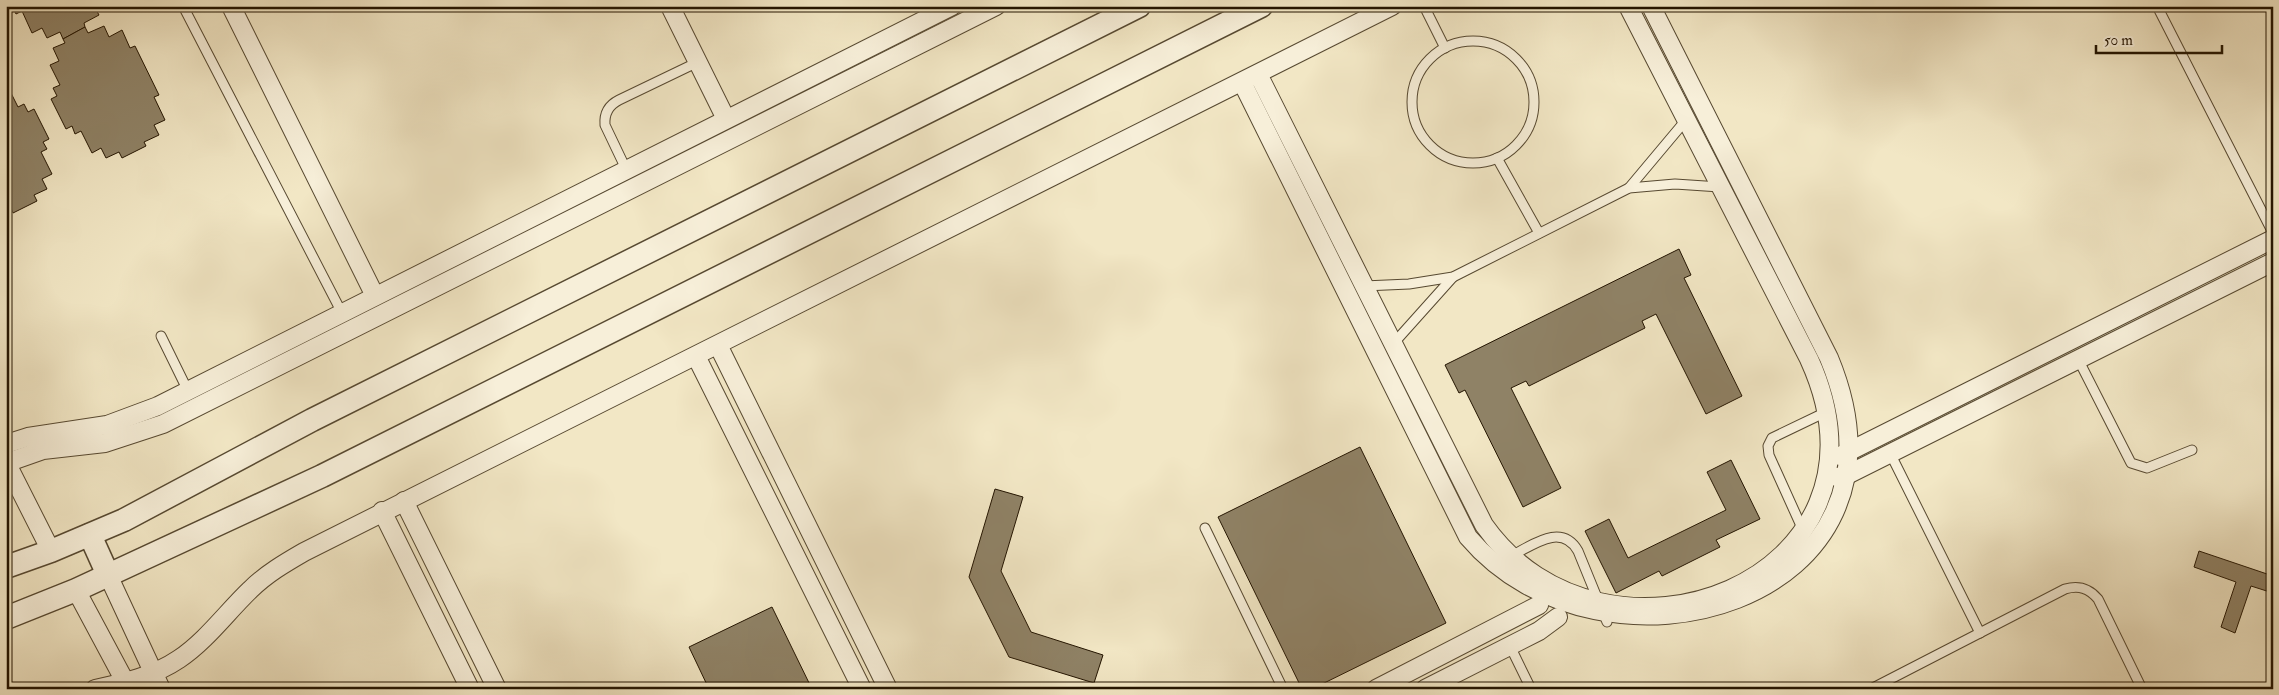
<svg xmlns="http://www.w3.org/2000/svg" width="2279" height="695" font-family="'IM FELL Double Pica',serif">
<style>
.building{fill:#8f8266;stroke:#231400}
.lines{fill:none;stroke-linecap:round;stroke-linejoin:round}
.service-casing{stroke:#574931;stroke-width:11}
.minor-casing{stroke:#574931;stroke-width:20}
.tertiary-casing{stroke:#574931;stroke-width:25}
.service{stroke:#f7efd9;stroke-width:9}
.minor{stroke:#f7efd9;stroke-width:18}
.tertiary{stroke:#f7efd9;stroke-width:22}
</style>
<rect width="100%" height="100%" fill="#f2e7c5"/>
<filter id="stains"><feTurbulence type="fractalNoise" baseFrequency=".004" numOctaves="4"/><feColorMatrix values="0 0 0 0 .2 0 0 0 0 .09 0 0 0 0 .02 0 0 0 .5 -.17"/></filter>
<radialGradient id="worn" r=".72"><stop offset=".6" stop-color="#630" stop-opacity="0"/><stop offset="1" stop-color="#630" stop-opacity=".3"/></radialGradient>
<g class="building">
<path d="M6,6h88l5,9 -15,8 1,4 -22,12 -3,-7 -13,6 -5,-10 -10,5 -10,-22 -6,3 -4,-8 -5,3z"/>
<path d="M104,26l5,11 13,-7 8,18 5,-2 24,49 -5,2 11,23 -11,5 5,10 -15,7 2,4 -24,12 -3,-6 -13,6 -5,-10 -9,5 -11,-22 -6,3 -3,-8 -6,3 -15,-30 6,-3 -4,-8 7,-3 -10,-20 9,-4 -6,-13 12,-5 -2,-4 22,-12 3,6z"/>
<path d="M8,87l10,20 6,-3 4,8 6,-3 15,30 -6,3 4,7 -6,3 11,22 -10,5 5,10 -13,6 3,6 -24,12 -2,-5 -5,2v-122z"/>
<path d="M1679,249l12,26 -7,3 58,118 -36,18 -50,-100 -14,7 3,7 -116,58 -3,-5 -15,7 50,100 -38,19 -58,-117 -6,3 -14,-28z"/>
<path d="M1360,447l86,176 -134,66h-10l-84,-172z"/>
<path d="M1731,460l29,59 -44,21 4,7 -58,29 -3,-5 -43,22 -31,-62 24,-12 19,39 98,-48 -19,-38z"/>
<path d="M995,489l28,8 -22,74 30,61 72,23 -9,28 -85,-26 -40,-80z"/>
<path d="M2199,551l74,25v17l-22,-7 -16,47 -14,-6 15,-45 -42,-15z"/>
<path d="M772,607l40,82h-103l-20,-42z"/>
</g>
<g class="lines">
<defs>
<g id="service">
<path d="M183,6l159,307"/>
<path d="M1424,6l21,42"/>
<path d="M2157,6l116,227"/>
<circle cx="1473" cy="102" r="61"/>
<path d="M1497,158l42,75"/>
<path d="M626,169l-21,-44c-1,-12 4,-20 14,-25l79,-38"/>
<path d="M1629,188l57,-68"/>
<path d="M1364,286l45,-2 44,-7 176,-89 46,-4 45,3"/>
<path d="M161,336l27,55"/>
<path d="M1393,344l60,-67"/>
<path d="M2078,359l53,104 16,5 45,-18"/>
<path d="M1890,453l90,180"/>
<path d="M1205,528l78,161"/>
<path d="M1802,528l-33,-73 -1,-9 4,-8 52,-25"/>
<path d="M1513,555c21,-11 49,-32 65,-4l29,71"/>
<path d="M1510,646l21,43"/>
<path d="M1871,689l194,-100c14,-4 24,-1 33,10l44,90"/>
</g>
<g id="minor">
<path d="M231,6l144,290"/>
<path d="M670,6l56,113"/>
<path d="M1258,74l226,451c120,170 427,57 325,-166l-181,-353"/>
<path d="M1242,82l226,455c134,158 463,67 361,-179l-178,-352"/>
<path d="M718,345l170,344"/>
<path d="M696,356l166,333"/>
<path d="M6,444l22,-7 79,-12 51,-19 794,-400"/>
<path d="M1840,456l433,-217"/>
<path d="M6,462l45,89"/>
<path d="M6,463l37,-13 62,-7 58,-19 833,-418"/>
<path d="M1837,477l10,-2 426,-213"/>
<path d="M404,501l93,188"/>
<path d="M382,511l88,178"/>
<path d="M108,575l53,114"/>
<path d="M76,590l53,99"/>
<path d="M95,689c29,-6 59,-13 84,-30 27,-18 48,-47 71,-69 16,-16 35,-27 54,-38l1088,-546"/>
<path d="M1376,689l163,-84"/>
<path d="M1425,689l114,-58 19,-14"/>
</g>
<g id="tertiary">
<path d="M90,535l18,40"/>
<path d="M6,567l45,-16 73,-31 188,-100 827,-414"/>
<path d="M6,618l70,-28 246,-114 939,-470"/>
</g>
</defs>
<use href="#service" class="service-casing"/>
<use href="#minor" class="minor-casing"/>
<use href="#tertiary" class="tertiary-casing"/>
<use href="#service" class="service"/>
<use href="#minor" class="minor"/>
<use href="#tertiary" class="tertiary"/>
</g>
<rect width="2279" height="695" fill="none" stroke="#f2e7c5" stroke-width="25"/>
<rect x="8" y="8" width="2264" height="680" fill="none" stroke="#231400" stroke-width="2.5"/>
<rect x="12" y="12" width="2254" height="670" fill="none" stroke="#231400"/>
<path d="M2096 45v8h126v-8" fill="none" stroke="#231400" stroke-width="2.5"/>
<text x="2104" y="45" font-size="15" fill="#231400" stroke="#f7efd9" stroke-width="4" paint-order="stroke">50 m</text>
<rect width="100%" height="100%" filter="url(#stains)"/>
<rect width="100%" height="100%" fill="url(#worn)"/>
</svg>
